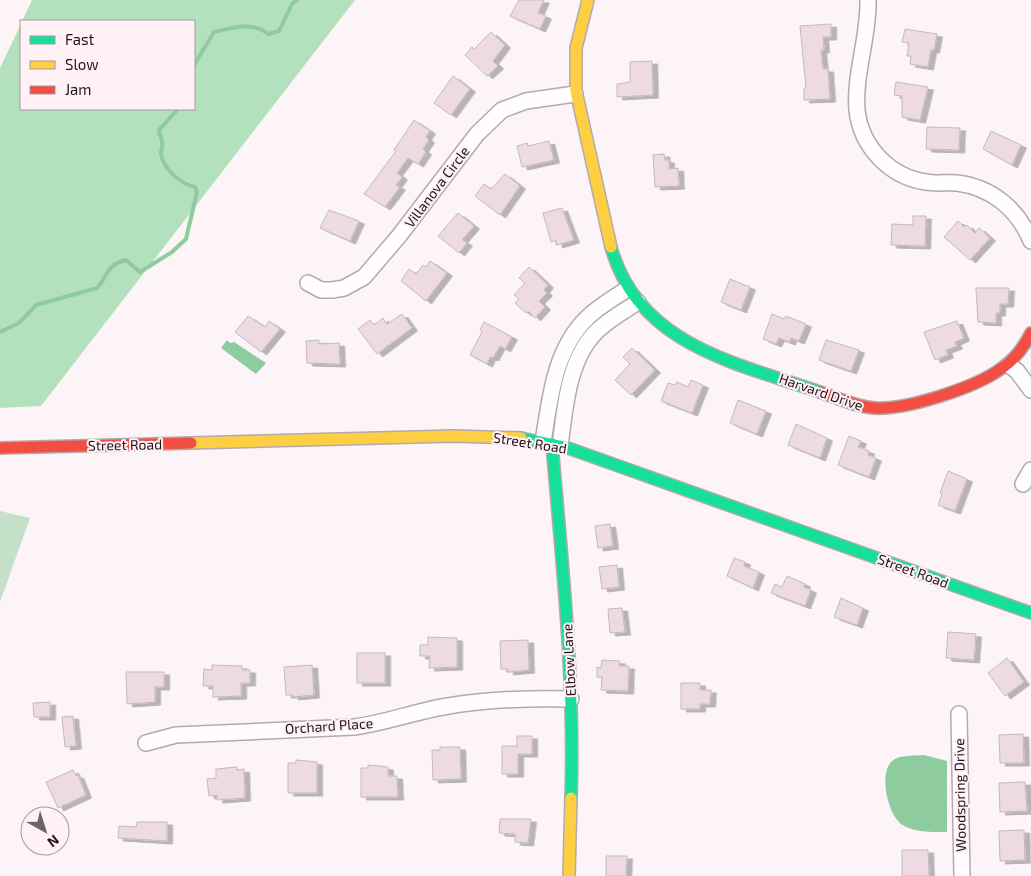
<svg xmlns="http://www.w3.org/2000/svg" width="1031" height="876" font-family="'Exo 2',sans-serif">
<style>
.green{fill:#c6e1ca}
.forest{fill:#b3e1bd}
.water{fill:#8ecb9e}
.lines{fill:none;stroke-linecap:round;stroke-linejoin:round}
.stream{stroke:#8ecb9e;stroke-width:4}
.building{fill:#eedbe2;stroke:#c3babd;filter:url(#shadow)}
.street-casing{stroke:#b3aaad;stroke-width:18}
.fast-casing{stroke:#b3aaad;stroke-width:14}
.slow-casing{stroke:#b3aaad;stroke-width:14}
.jam-casing{stroke:#b3aaad;stroke-width:14}
.street{stroke:#fffdfe;stroke-width:15}
.fast{stroke:#16e098;stroke-width:11}
.slow{stroke:#ffcf43;stroke-width:11}
.jam{stroke:#f24e42;stroke-width:11}
.labels{text-anchor:middle;stroke-width:4;stroke-linejoin:round;paint-order:stroke}
.street-label{font-size:14px;fill:#21161a;stroke:#fff1f6}
</style>
<defs>
<filter id="shadow"><feDropShadow dx="5.5" dy="3" stdDeviation="0" flood-color="#0004"/></filter>
</defs>
<rect width="100%" height="100%" fill="#fcf4f7"/>
<path class="green" d="M0,511l30,7 -30,84z"/>
<path class="forest" d="M32,0h323l-314,406 -41,2v-340l21,-44v85h173v-88h-172z"/>
<g class="water">
<path d="M227,340l3,3 4,-1 32,21 -10,11 -35,-26z"/>
<path d="M924,755l23,6v71c-15,0 -33,1 -46,-8 -14,-11 -25,-58 -4,-66 8,-3 19,-2 27,-3z"/>
</g>
<g class="lines">
<g class="stream">
<path d="M194,65l20,-33c18,-4 39,-11 54,2l11,-3 13,-27 5,-4"/>
<path d="M0,332l19,-9 17,-18 61,-17c12,-12 8,-23 29,-28l14,12 32,-20 14,-13 11,-47 -2,-5c-14,-3 -31,-17 -34,-33 0,-4 2,-8 1,-12 0,-5 -3,-7 -3,-12l19,-21"/>
</g>
</g>
<g class="building">
<path d="M519,0h25l-6,13 8,3 -6,13 -30,-13z"/>
<path d="M831,24v13h-8l1,13h-3l2,19h5l2,30 -26,1v-12h2l-6,-62z"/>
<path d="M905,29l32,5 -3,16h-3l-3,17 -18,-3 1,-8h-4l2,-13 -7,-1z"/>
<path d="M491,32l14,13 -12,16 5,5 -11,10 -22,-21 7,-8 2,2z"/>
<path d="M652,61l1,34 -36,2v-13l13,-2v-20z"/>
<path d="M453,76l17,13 -19,26 -17,-12z"/>
<path d="M896,82l32,5 -8,33 -18,-3v-21l-8,-1z"/>
<path d="M414,120l16,11 -4,6 3,3 -6,9 3,3 -8,12 -10,-6 -11,15 5,4 -6,8 4,2 -15,20 -21,-13 32,-43 -2,-1z"/>
<path d="M927,127l33,1 -1,22 -33,-1z"/>
<path d="M991,131l30,14 -9,20 -29,-16z"/>
<path d="M549,141l5,19 -32,7 -5,-21 10,-3 1,3z"/>
<path d="M664,154l1,6h4v9l9,-1 1,18 -24,1 -2,-32z"/>
<path d="M505,174l15,12 -20,29 -25,-19 9,-12 7,5z"/>
<path d="M562,208l12,32 -17,5 -1,-5 -5,2 -8,-29z"/>
<path d="M329,210l30,11 -9,20 -30,-13z"/>
<path d="M458,213l16,13 -12,14 5,3 -8,10 -21,-17z"/>
<path d="M913,216h13l-1,30 -34,-1 1,-21 21,1z"/>
<path d="M958,221l6,6 3,-2 8,8 4,-5 11,10 -20,22 -26,-23z"/>
<path d="M430,261l17,12 -21,28 -25,-20 8,-12 7,5 7,-9 3,2z"/>
<path d="M529,267l19,18 -4,5 3,3 -8,8 6,6 -10,11 -7,-7 -2,2 -11,-10 4,-4 -5,-4 11,-12 -6,-5z"/>
<path d="M730,279l20,8 -9,23 -20,-8z"/>
<path d="M976,288h33l-1,16h-8v9h-4v10l-18,-1z"/>
<path d="M402,314l10,14 -35,26 -19,-25 12,-9 4,5 9,-7 4,6z"/>
<path d="M772,314l12,5 2,-3 20,8 -7,17 -8,-3 -1,4 -11,-4 -3,6 -13,-5z"/>
<path d="M248,316l17,11 4,-6 11,8 -19,23 -26,-20z"/>
<path d="M957,321l7,17 -9,4 2,4 -11,4 2,5 -13,5 -11,-28z"/>
<path d="M484,322l28,15 -7,12 -5,-3 -7,12 -3,-1 -3,7 -17,-9 12,-23 -2,-2z"/>
<path d="M319,340v4l20,-1 1,21 -33,-1 -1,-22z"/>
<path d="M826,340l33,10 -8,21 -32,-11z"/>
<path d="M632,348l23,22 -24,25 -16,-15 15,-16 -7,-7z"/>
<path d="M691,380l12,5 -11,28 -31,-12 7,-18 7,2 2,-3 11,5z"/>
<path d="M738,400l28,11 -9,23 -27,-11z"/>
<path d="M796,424l31,14 -7,20 -32,-13z"/>
<path d="M849,436l12,5 -3,6 11,4 -1,4 8,3 -7,19 -31,-12z"/>
<path d="M948,471l19,8 -12,32 -17,-6 4,-11 -2,-1z"/>
<path d="M610,524l3,22 -15,2 -3,-22z"/>
<path d="M734,558l11,4 -1,4 15,6 -6,16 -26,-12z"/>
<path d="M617,565l2,22 -17,2 -3,-22z"/>
<path d="M787,576l18,8 -1,3 7,3 -6,16 -34,-13 4,-9 7,3z"/>
<path d="M841,598l22,10 -6,17 -23,-8z"/>
<path d="M622,608l3,24 -15,1 -2,-24z"/>
<path d="M948,632l28,2 -2,26 -28,-2z"/>
<path d="M428,637l29,1v29l-28,1 1,-12h-10v-11h8z"/>
<path d="M528,640l1,30 -21,2v-3h-7l-1,-28z"/>
<rect x="357" y="653" width="28" height="30"/>
<path d="M1007,658l17,24 -19,14 -17,-23z"/>
<path d="M602,660l18,1 -1,5h10l-1,25 -27,-1 1,-13h-5v-10l4,1z"/>
<path d="M212,665l30,1v4h8v13h-9v13l-28,1v-11h-10l1,-17 8,1z"/>
<path d="M312,665l2,30 -21,2v-2h-7l-2,-28z"/>
<path d="M126,672h38v15h-9v15l-28,2z"/>
<path d="M681,683h19v7h11l-1,14h-10v5h-19z"/>
<path d="M50,702v15h-16l-1,-14z"/>
<path d="M73,716l3,30 -11,1 -3,-30z"/>
<path d="M1023,734l1,29h-24l-1,-28z"/>
<path d="M517,736h15v18h-14v20h-16v-28h15z"/>
<path d="M440,747h20l1,32 -28,1 -1,-30h8z"/>
<path d="M296,760l21,2v31h-29v-30h8z"/>
<path d="M368,765l20,2v9h9l1,21h-37v-29h7z"/>
<path d="M237,767v3l7,-1 1,29 -28,2v-5l-8,1 -2,-17 9,-1v-9z"/>
<path d="M73,770l3,6 2,-1 8,20 -28,13 -12,-26z"/>
<path d="M1025,782l2,29 -27,1 -1,-29z"/>
<path d="M500,819h31l-3,24 -13,-1v-8l-16,-1z"/>
<path d="M137,822h30v19l-49,-3 1,-12 17,1z"/>
<path d="M1024,830l1,30 -25,1 -1,-30z"/>
<path d="M902,850h26l1,26h-27z"/>
<path d="M606,856h21l-1,20h-20z"/>
</g>
<g class="lines">
<defs>
<g id="street">
<path d="M868,0c1,37 -14,74 -11,110 4,37 33,67 69,72 10,2 20,0 31,1 34,4 61,26 74,58"/>
<path d="M308,283l13,7h11l12,-2 20,-11 35,-41 78,-102 25,-24 24,-9 49,-7"/>
<path d="M1009,365l8,6 14,19"/>
<path d="M543,442c7,-43 11,-92 44,-124 12,-12 27,-20 40,-29"/>
<path d="M560,446c5,-38 8,-87 37,-115 12,-12 27,-20 41,-29"/>
<path d="M1023,484l8,-14"/>
<path d="M959,714l3,162"/>
<path d="M146,743l30,-8 178,-8c32,-4 62,-16 94,-21 41,-7 82,-8 123,-7"/>
</g>
<g id="fast">
<path d="M611,247c27,98 125,116 209,145"/>
<path d="M521,438l47,10 463,165"/>
<path d="M552,444c10,118 23,236 19,354"/>
</g>
<g id="slow">
<path d="M588,0l-12,48v43l35,156"/>
<path d="M191,443l263,-7 67,2"/>
<path d="M569,876l2,-78"/>
</g>
<g id="jam">
<path d="M820,392c18,6 36,15 55,16 32,2 102,-21 127,-40 13,-9 22,-21 29,-35"/>
<path d="M0,448l191,-5"/>
</g>
</defs>
<use href="#street" class="street-casing"/>
<use href="#fast" class="fast-casing"/>
<use href="#slow" class="slow-casing"/>
<use href="#jam" class="jam-casing"/>
<use href="#street" class="street"/>
<use href="#fast" class="fast"/>
<use href="#slow" class="slow"/>
<use href="#jam" class="jam"/>
</g>
<g class="labels">
<g class="street-label">
<text transform="translate(437 187) rotate(-53)" y="5">Villanova Circle</text>
<text transform="translate(821 392) rotate(19)" y="5">Harvard Drive</text>
<text transform="translate(530 443) rotate(9)" y="5">Street Road</text>
<text transform="translate(125 445) rotate(-1)" y="5">Street Road</text>
<text transform="translate(913 571) rotate(20)" y="5">Street Road</text>
<text transform="translate(569 660) rotate(-93)" y="5">Elbow Lane</text>
<text transform="translate(329 726) rotate(-4)" y="5">Orchard Place</text>
<text transform="translate(960 795) rotate(-91)" y="5">Woodspring Drive</text>
</g>
</g>
<rect x="20" y="20" width="175" height="90" fill="#fff1f6" stroke="#a6999e"/>
<rect x="30" y="36" width="25" height="8" fill="#16e098" stroke="#a6999e"/>
<text x="65" y="45" font-size="15" fill="#21161a">Fast</text>
<rect x="30" y="61" width="25" height="8" fill="#ffcf43" stroke="#a6999e"/>
<text x="65" y="70" font-size="15" fill="#21161a">Slow</text>
<rect x="30" y="86" width="25" height="8" fill="#f24e42" stroke="#a6999e"/>
<text x="65" y="95" font-size="15" fill="#21161a">Jam</text>
<g transform="translate(45 831) rotate(141)"><circle r="24" fill="#fff1f6" stroke="#a6999e"/>
<path d="M0-4L9 19L0 12L-9 19Z" fill="#6e6467"/>
<text y="-8" font-size="14" font-weight="bold" text-anchor="middle" fill="#21161a">N</text>
</g>
</svg>
